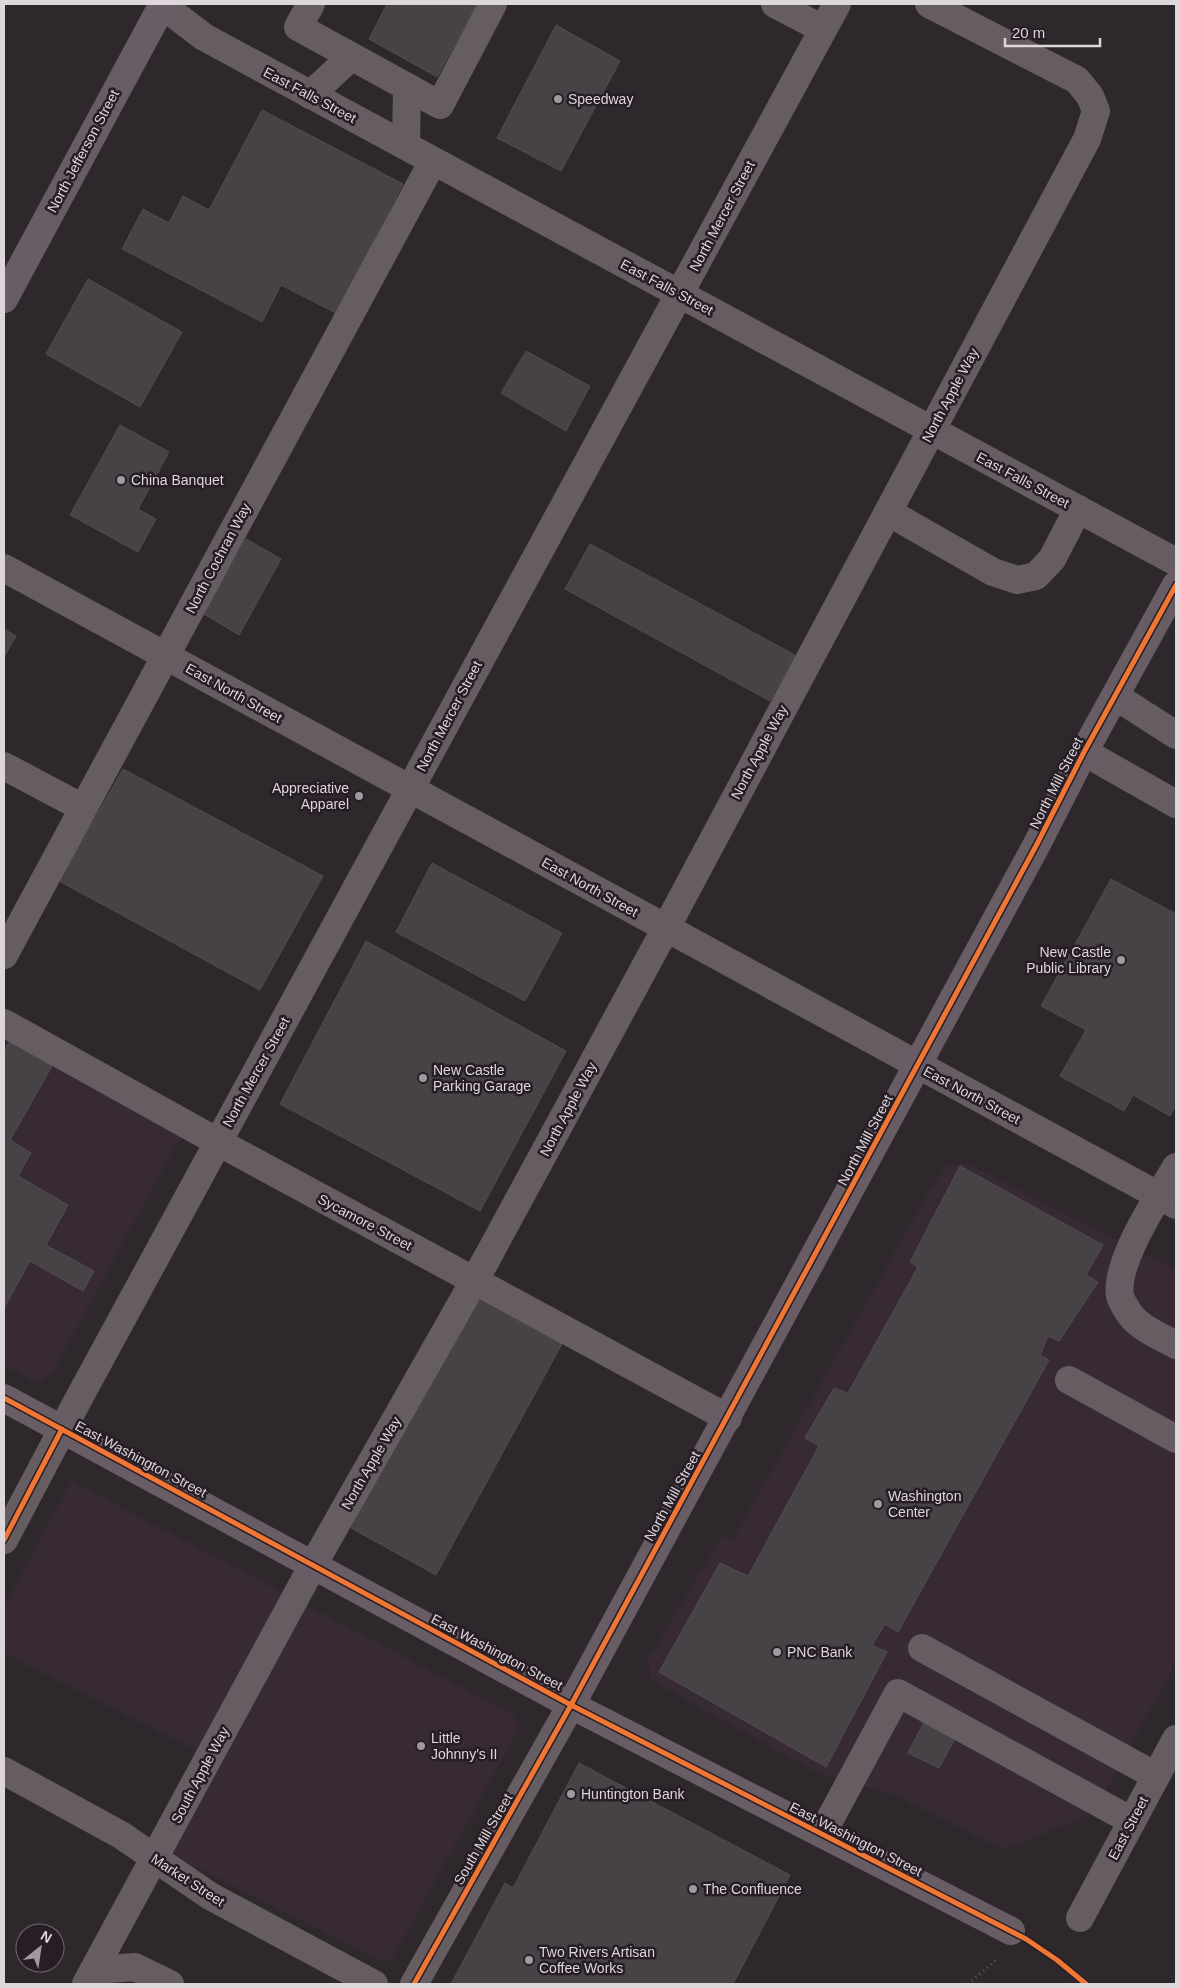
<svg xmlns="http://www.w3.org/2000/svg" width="1180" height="1988" font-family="Arial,sans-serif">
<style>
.built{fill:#382a34}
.building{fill:#464245;stroke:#514c50}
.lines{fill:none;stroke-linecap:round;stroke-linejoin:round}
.path{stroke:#665f64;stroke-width:3;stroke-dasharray:1 4;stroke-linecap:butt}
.minor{stroke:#665d63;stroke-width:28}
.major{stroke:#685d64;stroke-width:28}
.cycleway-casing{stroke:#271d24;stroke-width:8}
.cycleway{stroke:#f07635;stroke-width:5}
.poi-dot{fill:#a0999e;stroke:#271d24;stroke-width:2}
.labels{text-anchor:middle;stroke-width:5;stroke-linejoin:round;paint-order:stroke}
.street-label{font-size:14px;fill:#ddd6db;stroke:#271d24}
.poi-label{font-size:14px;fill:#ddd6db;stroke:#271d24;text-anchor:start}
</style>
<rect width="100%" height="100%" fill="#2e282c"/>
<g class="built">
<path d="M4,1024l183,101 -135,248 -16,10 -32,-18z"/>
<path d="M967,1164l209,106v392l-67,123 -25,32 -81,33 -106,-54 -80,-24 -166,-92 -3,-20 74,-124 11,3 191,-338 22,-35z"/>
<path d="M71,1481l441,233 8,12 -127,232 -10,4 -214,-109 49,-91 -214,-109v-45z"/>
</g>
<g class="building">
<path d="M387,4h90l-40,73 -68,-38z"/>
<path d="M556,25l64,36 -59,110 -64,-33z"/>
<path d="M262,110l141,74 -67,129 -55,-28 -19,37 -140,-73 21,-40 26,14 14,-27 26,14z"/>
<path d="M88,279l94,53 -42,75 -94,-53z"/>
<path d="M526,351l64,35 -24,45 -65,-38z"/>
<path d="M120,425l49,27 -31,57 18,10 -18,33 -68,-37z"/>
<path d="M246,539l35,20 -42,76 -35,-21z"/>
<path d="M590,544l205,111 -25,46 -205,-112z"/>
<path d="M4,629l12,7 -12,21z"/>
<path d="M123,769l200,107 -63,114 -201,-109z"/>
<path d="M432,863l130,70 -37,68 -129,-69z"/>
<path d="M1111,879l65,35v191l-6,11 -37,-21 -9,16 -64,-35 26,-46 -45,-24z"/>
<path d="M366,941l200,110 -86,160 -200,-107z"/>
<path d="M9,1042l43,24 -42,74 21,13 -13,23 50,29 -22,40 48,26 -11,20 -53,-30 -26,47v-256z"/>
<path d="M960,1166l143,79 -17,30 12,7 -39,59 -11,-5 -8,19 9,5 -151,272 -13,-8 -13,21 15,7 -61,115 -167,-95 61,-109 28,13 71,-130 -14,-8 29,-50 14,5 70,-126 -8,-5z"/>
<path d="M474,1298l88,46 -126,231 -85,-47z"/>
<path d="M934,1702l32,16 -27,50 -31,-15z"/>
<path d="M579,1763l211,112 -57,109h-282l54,-101 8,5z"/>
</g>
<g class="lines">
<path class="path" d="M968,1984l28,-24"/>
<g class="minor">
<path d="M311,4l-13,23 142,78 53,-101"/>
<path d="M775,4l48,25"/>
<path d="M162,5l42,32 972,525"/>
<path d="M310,95l41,-38"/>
<path d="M406,146l1,-59"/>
<path d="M888,512l105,60 24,8 19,-4 16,-17 26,-50"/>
<path d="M4,568l1172,637"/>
<path d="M1115,696l61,39"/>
<path d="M1084,752l92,52"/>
<path d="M4,766l79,42"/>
<path d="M4,955l429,-794"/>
<path d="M4,1023l214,119 510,276"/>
<path d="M1176,1167c-17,28 -62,96 -56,129 1,5 6,12 9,17 10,15 31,23 47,32"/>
<path d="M1069,1380l107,59"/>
<path d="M4,1540l75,-142 758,-1394"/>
<path d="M922,1648l234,128"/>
<path d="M4,1771l117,64 89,61 164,88"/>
<path d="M822,1834l76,-141 234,128"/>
<path d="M1080,1918l96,-179"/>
<path d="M94,1970l41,-3 35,17"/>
<path d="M86,1984l227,-419 173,-305 180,-332 421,-789 9,-28 -6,-15 -13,-16 -148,-76"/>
<path d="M414,1984l157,-279"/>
</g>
<g class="major">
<path d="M4,299l159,-295"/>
<path d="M4,1398l567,307 440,226"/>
<path d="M571,1705l466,-861 47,-92 92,-167"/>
</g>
<defs>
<g id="cycleway">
<path d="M4,1398l567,307 455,234 31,21 29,24"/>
<path d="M4,1540l58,-111"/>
<path d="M414,1984l157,-279 466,-861 47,-92 92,-167"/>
</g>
</defs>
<use href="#cycleway" class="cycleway-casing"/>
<use href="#cycleway" class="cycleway"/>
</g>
<g class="poi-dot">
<circle cx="558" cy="99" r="5"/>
<circle cx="121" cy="480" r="5"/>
<circle cx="359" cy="796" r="5"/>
<circle cx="1121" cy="960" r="5"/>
<circle cx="423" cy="1078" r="5"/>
<circle cx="878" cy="1504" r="5"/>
<circle cx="777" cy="1652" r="5"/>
<circle cx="421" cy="1746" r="5"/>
<circle cx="571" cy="1794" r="5"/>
<circle cx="693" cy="1889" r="5"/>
<circle cx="529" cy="1960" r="5"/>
</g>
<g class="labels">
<g class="street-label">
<text transform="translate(310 95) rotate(28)" y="5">East Falls Street</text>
<text transform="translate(83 151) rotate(-62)" y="5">North Jefferson Street</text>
<text transform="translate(722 216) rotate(-62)" y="5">North Mercer Street</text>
<text transform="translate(667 287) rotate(28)" y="5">East Falls Street</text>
<text transform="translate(950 395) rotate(-62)" y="5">North Apple Way</text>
<text transform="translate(1023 480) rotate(28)" y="5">East Falls Street</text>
<text transform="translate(218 558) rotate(-62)" y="5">North Cochran Way</text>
<text transform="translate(234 693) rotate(29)" y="5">East North Street</text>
<text transform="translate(449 716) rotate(-62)" y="5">North Mercer Street</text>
<text transform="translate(759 752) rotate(-62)" y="5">North Apple Way</text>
<text transform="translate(1056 783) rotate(-63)" y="5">North Mill Street</text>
<text transform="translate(590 887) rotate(29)" y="5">East North Street</text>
<text transform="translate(256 1072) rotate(-61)" y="5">North Mercer Street</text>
<text transform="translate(972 1095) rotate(28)" y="5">East North Street</text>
<text transform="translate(568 1109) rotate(-62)" y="5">North Apple Way</text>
<text transform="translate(865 1140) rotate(-62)" y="5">North Mill Street</text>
<text transform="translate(365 1222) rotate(28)" y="5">Sycamore Street</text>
<text transform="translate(141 1459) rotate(28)" y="5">East Washington Street</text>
<text transform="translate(371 1463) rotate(-60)" y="5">North Apple Way</text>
<text transform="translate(672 1496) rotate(-61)" y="5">North Mill Street</text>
<text transform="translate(497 1652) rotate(28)" y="5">East Washington Street</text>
<text transform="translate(200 1775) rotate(-62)" y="5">South Apple Way</text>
<text transform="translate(1128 1828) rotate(-62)" y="5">East Street</text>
<text transform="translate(483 1839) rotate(-60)" y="5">South Mill Street</text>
<text transform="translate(856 1839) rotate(27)" y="5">East Washington Street</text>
<text transform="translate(188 1880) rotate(33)" y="5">Market Street</text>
</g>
<g class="poi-label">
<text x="568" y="104">Speedway</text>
<text x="131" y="485">China Banquet</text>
<text x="349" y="793" text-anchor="end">Appreciative<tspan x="349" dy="16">Apparel</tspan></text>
<text x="1111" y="957" text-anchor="end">New Castle<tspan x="1111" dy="16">Public Library</tspan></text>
<text x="433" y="1075">New Castle<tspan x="433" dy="16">Parking Garage</tspan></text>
<text x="888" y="1501">Washington<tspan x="888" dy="16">Center</tspan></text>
<text x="787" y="1657">PNC Bank</text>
<text x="431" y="1743">Little<tspan x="431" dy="16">Johnny's II</tspan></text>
<text x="581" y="1799">Huntington Bank</text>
<text x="703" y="1894">The Confluence</text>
<text x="539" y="1957">Two Rivers Artisan<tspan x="539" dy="16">Coffee Works</tspan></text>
</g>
</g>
<rect width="1180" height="1988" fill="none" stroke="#ddd6db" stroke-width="10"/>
<g transform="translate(40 1948) rotate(30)"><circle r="24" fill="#271d24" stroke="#70676d"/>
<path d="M0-4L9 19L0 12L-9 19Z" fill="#a0999e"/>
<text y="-8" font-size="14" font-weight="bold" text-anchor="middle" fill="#ddd6db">N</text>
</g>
<path d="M1005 38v8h95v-8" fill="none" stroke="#ddd6db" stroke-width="2.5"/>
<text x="1012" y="38" font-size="15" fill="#ddd6db" stroke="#271d24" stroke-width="4" paint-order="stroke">20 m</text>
</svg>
